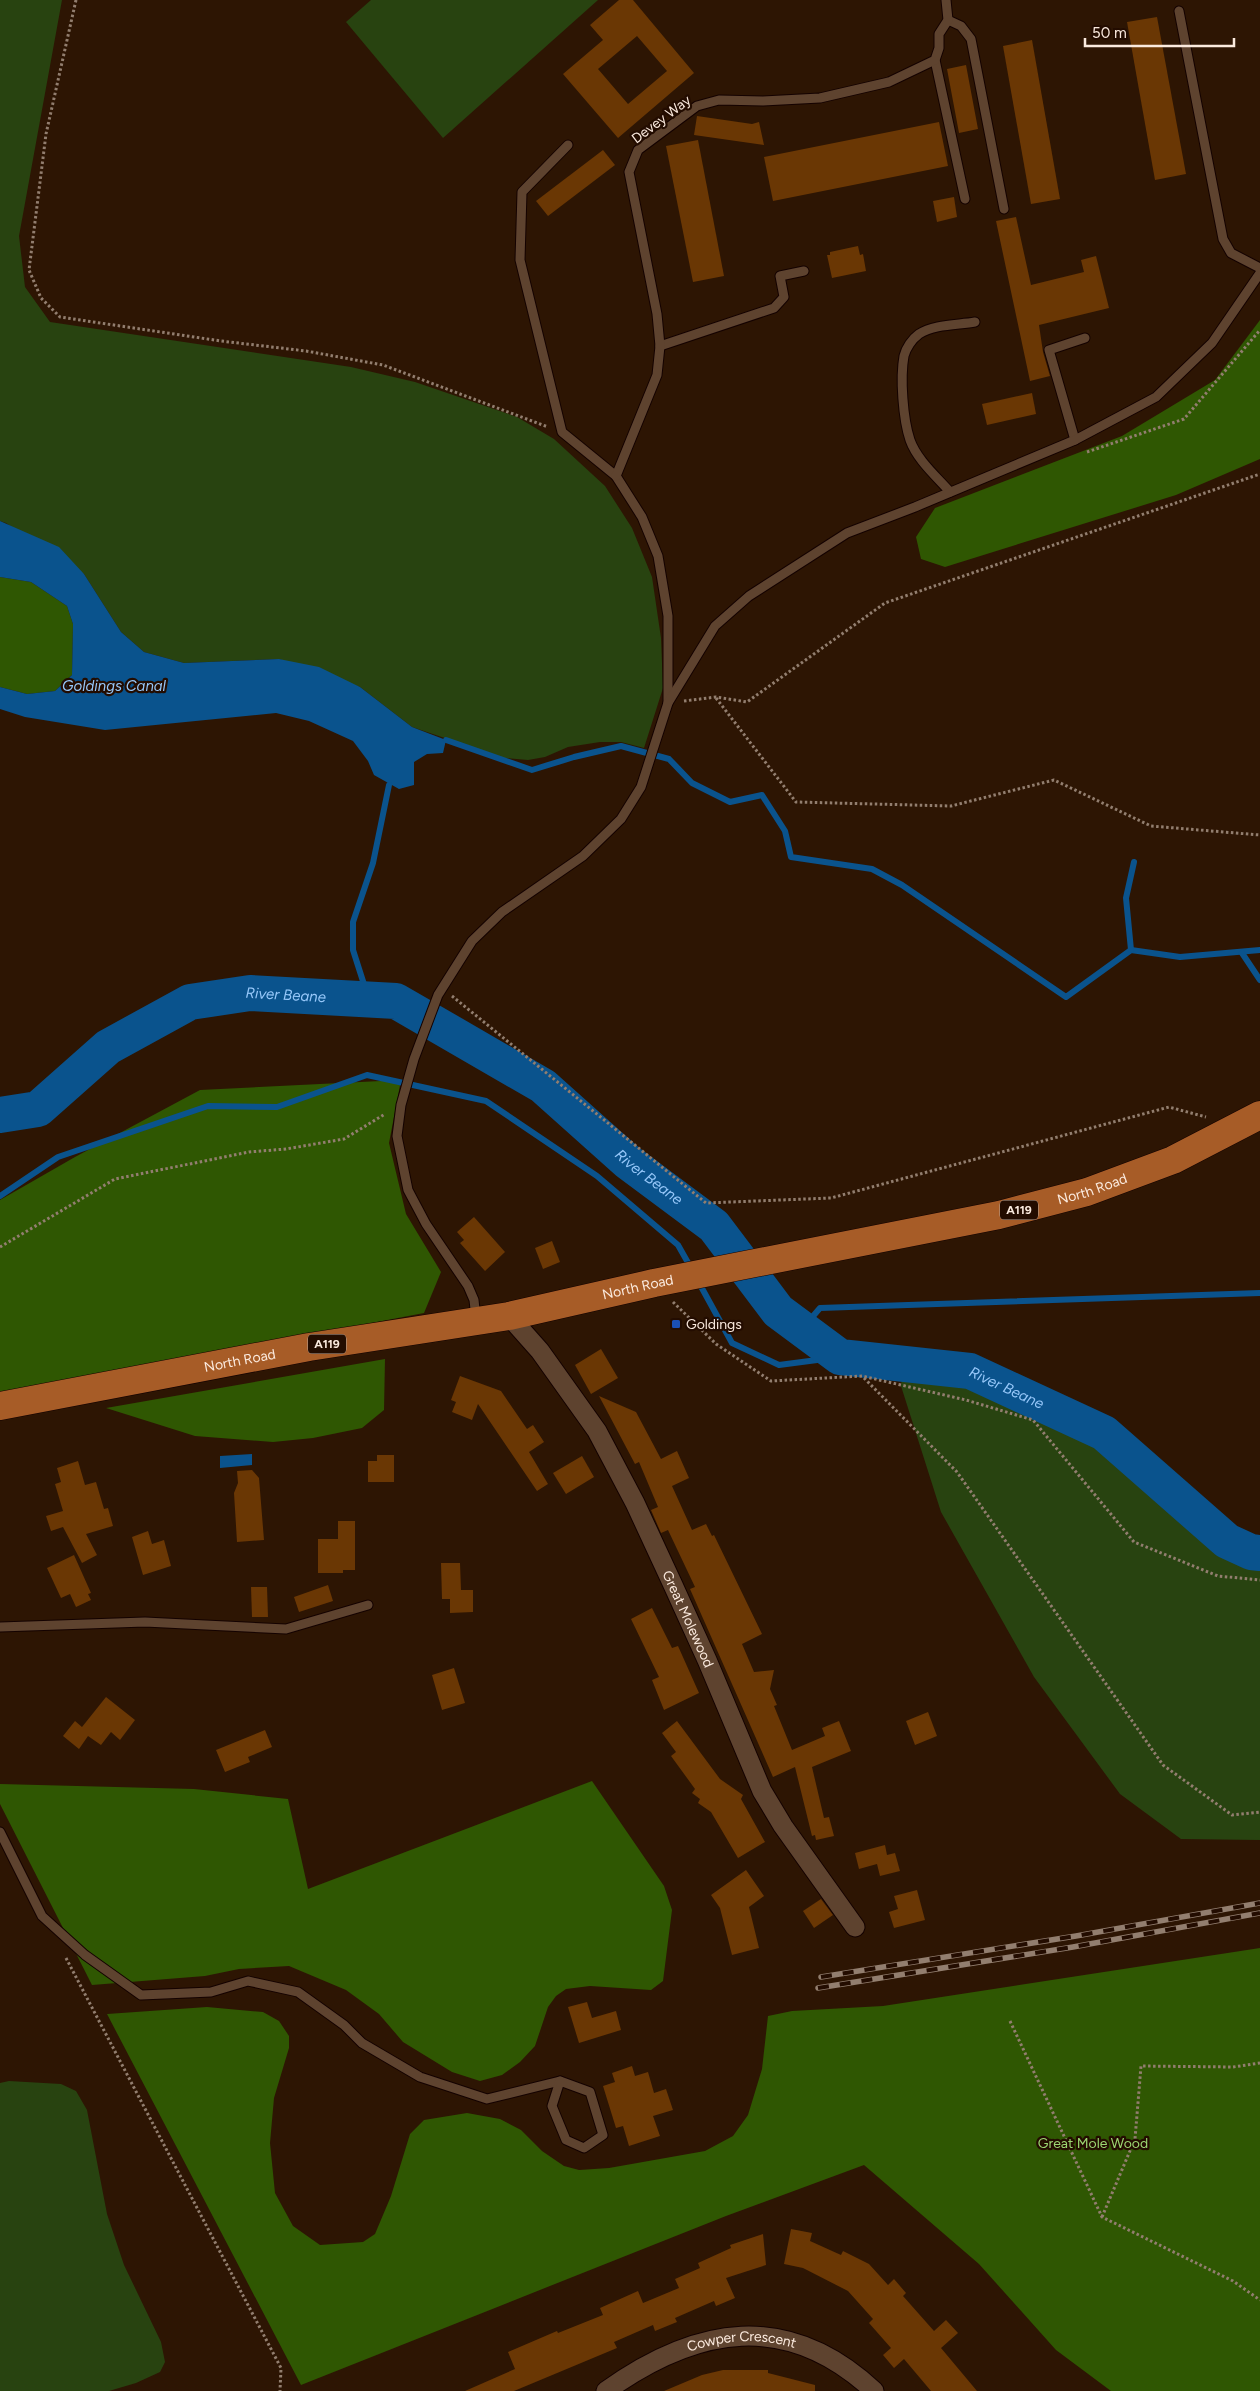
<svg xmlns="http://www.w3.org/2000/svg" width="1260" height="2391" font-family="Figtree,sans-serif">
<style>
.green{fill:#284310}
.forest{fill:#2f5702}
.water{fill:#0a538d}
.lines{fill:none;stroke-linecap:round;stroke-linejoin:round}
.stream{stroke:#0a538d;stroke-width:6}
.river{stroke:#0a538d;stroke-width:36}
.building{fill:#6a3704;fill-rule:evenodd}
.lane-casing{stroke:#140200;stroke-width:11}
.street-casing{stroke:#140200;stroke-width:21}
.primary-casing{stroke:#140200;stroke-width:29}
.path{stroke:#927e6f;stroke-width:3;stroke-dasharray:2.5 2.5;stroke-linecap:butt}
.lane{stroke:#5e432f;stroke-width:9}
.street{stroke:#5e432f;stroke-width:19}
.primary{stroke:#a75c27;stroke-width:28}
.rail-casing{stroke:#927e6f;stroke-width:5.5}
.rail{stroke:#230c00;stroke-width:4;stroke-dasharray:11;stroke-linecap:butt}
.transit-dot{fill:#1a4fb4;stroke:#230c00;stroke-width:2}
.labels{text-anchor:middle;stroke-width:4.5;stroke-linejoin:round;paint-order:stroke}
.shield{fill:#230c00;stroke:#baa79b;stroke-width:1}
.shield-label{font-size:12px;font-weight:bold;fill:#fbeade}
.street-label{font-size:14px;fill:#fbeade;stroke:#230c00}
.poi-label{font-size:14px;fill:#fbeade;stroke:#230c00;text-anchor:start}
.park-label{font-size:14px;fill:#9cd771;stroke:#230c00}
.water-label{font-size:15px;font-style:italic;fill:#96c7f9;stroke:#230c00}
</style>
<rect width="100%" height="100%" fill="#2d1503"/>
<g class="green">
<path d="M0,0h62l-43,236 6,51 25,35 301,45 64,15 102,35 37,22 51,47 27,42 20,49 9,61 2,50 -19,60 -23,-6h-21l-32,5 -23,10 -17,3 -24,-2 -92,-31 -52,-40 -81,-28 -95,4 -40,-11 -23,-20 -37,-58 -78,-51 -6,-2z"/>
<path d="M371,0h227l-155,138 -97,-116z"/>
<path d="M904,1358l151,49 71,48 78,80 56,26v279l-79,-1 -61,-45 -86,-117 -93,-165 -40,-126z"/>
<path d="M9,2081l52,3 15,7 11,19 20,104 17,51 37,77 4,20 -5,10 -24,11 -27,8h-109v-308z"/>
</g>
<g class="forest">
<path d="M1260,320v139l-84,36 -231,72 -24,-8 -5,-22 19,-29 187,-72 93,-56z"/>
<path d="M0,577l31,5 36,24 6,18 -1,51 -17,16 -28,3 -27,-7z"/>
<path d="M401,1080l-12,63 17,71 35,58 -17,41 -424,81v-194l75,-43 125,-67z"/>
<path d="M385,1359l-1,51 -22,18 -49,10 -40,4 -78,-6 -89,-28z"/>
<path d="M592,1781l72,105 8,24 -9,71 -12,9 -61,-4 -24,3 -10,7 -8,11 -13,39 -15,16 -18,13 -22,6 -28,-9 -49,-30 -24,-28 -33,-24 -57,-24 -50,3 -34,7 -113,9 -92,-181v-20l194,5 94,10 20,90z"/>
<path d="M1260,1948v443h-149l-55,-41 -77,-86 -115,-99 -138,51 -425,169 -194,-371 100,-7 56,5 16,9 10,15v12l-15,50 -4,45 5,50 18,33 27,19 43,-3 12,-8 16,-38 19,-62 14,-14 43,-7 33,6 21,11 21,21 22,15 15,4 30,-2 96,-17 28,-15 15,-21 14,-46 6,-53 24,-5 91,-5z"/>
</g>
<g class="water">
<path d="M0,521l59,26 25,27 37,58 23,20 40,11 95,-4 40,8 41,20 52,40 34,13 -3,13 -16,1 -13,8v23l-15,4 -25,-14 -6,-14 -15,-20 -44,-20 -33,-8 -171,17 -80,-13 -25,-8v-22l27,7 28,-3 17,-16 1,-51 -6,-18 -36,-24 -31,-5z"/>
<path d="M252,1454v11l-32,3v-12z"/>
</g>
<g class="lines">
<g class="stream">
<path d="M446,740l86,30 42,-13 47,-11 48,13 23,24 38,19 32,-7 23,36 6,26 81,12 30,16 164,112 65,-47 49,7 80,-7"/>
<path d="M1131,950l-5,-52 8,-36"/>
<path d="M1242,953l18,27"/>
<path d="M369,1000l-16,-50v-28l20,-59 16,-78"/>
<path d="M0,1196l58,-39 150,-51 69,1 90,-32 119,26 111,75 81,69 13,23"/>
<path d="M698,1281l34,62 47,22 61,-8"/>
<path d="M802,1329l18,-21 440,-15"/>
</g>
<path class="river" id="s1" d="M0,1115l38,-6 70,-62 82,-45 60,-9 146,8 147,85 85,76 86,64 64,85 62,46 130,14 134,62 123,108 24,11 9,1"/>
</g>
<g class="building">
<path d="M619,0h14l61,73 -76,65 -55,-64 40,-34 -13,-15zM637,36l30,35 -39,33 -30,-35z"/>
<path d="M1157,17l29,157 -31,6 -28,-158z"/>
<path d="M1032,40l28,159 -29,5 -28,-158z"/>
<path d="M966,65l12,64 -19,4 -12,-64z"/>
<path d="M697,116l55,8 7,-2 5,23 -70,-10z"/>
<path d="M939,122l9,44 -175,35 -9,-44z"/>
<path d="M698,140l26,136 -31,6 -27,-136z"/>
<path d="M603,150l12,15 -67,51 -12,-15z"/>
<path d="M954,197l3,20 -20,5 -4,-21z"/>
<path d="M1016,217l15,68 53,-13 -3,-12 15,-4 13,52 -70,17 4,27 7,24 -20,5 -34,-160z"/>
<path d="M858,246l2,9 3,-1 3,17 -34,7 -5,-23h3v-3z"/>
<path d="M1032,393l4,21 -49,11 -5,-21z"/>
<path d="M474,1217l31,35 -20,19 -25,-28 4,-3 -7,-8z"/>
<path d="M552,1241l8,21 -17,7 -8,-21z"/>
<path d="M601,1349l17,29 -27,16 -16,-29z"/>
<path d="M460,1376l41,15 26,38 6,-4 11,17 -15,10 19,32 -11,7 -59,-87 -6,16 -20,-8 4,-10 -5,-2z"/>
<path d="M599,1396l37,16 25,47 16,-8 12,27 -17,8 20,44 14,-6 6,12 2,-1 48,99 -20,10 12,28 20,-2 -4,19 7,16 -3,1 18,44 33,-14 -3,-8 17,-7 12,30 -39,16 12,51 5,-1 5,19 -18,4 -1,-5 -3,1 -17,-69 -22,10 -83,-188 5,-2 -27,-57 -7,3 -10,-23 7,-3 -19,-45 -4,2z"/>
<path d="M377,1455h17v27h-26v-21h9z"/>
<path d="M582,1456l12,21 -28,17 -13,-21z"/>
<path d="M78,1461l7,24 11,-3 8,27 4,-1 5,18 -27,8 11,21 -15,8 -19,-36 -12,4 -5,-15 17,-5 -8,-27 6,-2 -4,-14z"/>
<path d="M252,1470l7,8 5,62 -27,2 -3,-49 4,-10 -1,-12z"/>
<path d="M338,1521h17v49h-12v3h-25v-34h20z"/>
<path d="M148,1531l4,13 12,-4 7,26 -28,9 -11,-38z"/>
<path d="M74,1555l17,38 -3,1 3,6 -15,7 -6,-13 -9,4 -14,-30z"/>
<path d="M441,1563h19l1,27h12v22l-23,1v-14h-8z"/>
<path d="M328,1585l5,16 -34,11 -5,-15z"/>
<path d="M251,1587h16l1,30h-16z"/>
<path d="M652,1608l20,40 6,-2 21,47 -35,17 -12,-30 7,-3 -28,-58z"/>
<path d="M454,1668l11,35 -23,7 -10,-35z"/>
<path d="M106,1697l29,23 -15,20 -9,-8 -10,13 -13,-9 -9,13 -16,-13 12,-15 7,6z"/>
<path d="M928,1712l9,24 -22,9 -9,-24z"/>
<path d="M677,1721l43,58 23,16 -2,4 24,43 -27,16 -27,-46 -13,-9 2,-4 -8,-6 3,-4 -24,-33 5,-4 -14,-19z"/>
<path d="M265,1730l7,17 -24,10 2,5 -25,10 -9,-22z"/>
<path d="M885,1845l2,10 8,-2 5,18 -20,5 -3,-12 -18,5 -4,-16z"/>
<path d="M746,1870l18,26 -15,11 10,41 -27,7 -12,-47 -9,-13z"/>
<path d="M917,1890l8,30 -31,8 -5,-16 9,-3 -4,-13z"/>
<path d="M821,1899l12,16 -19,13 -11,-17z"/>
<path d="M587,2002l5,16 24,-7 5,19 -42,13 -11,-36z"/>
<path d="M632,2066l3,10 13,-4 6,21 12,-4 7,21 -20,6 7,20 -31,10 -6,-20 -7,2 -13,-42 12,-4 -3,-9z"/>
<path d="M791,2229l21,4 -2,8 31,14 2,-4 26,13 19,21 6,-6 12,14 -3,3 31,35 12,-11 12,13 -17,15 36,43h-46l-27,-32 -10,9 -11,-13 8,-7 -22,-25 4,-4 -25,-28 -45,-23 -19,-4z"/>
<path d="M763,2234l3,31 -40,13 9,20 -19,8 -2,-5 -39,17 2,4 -22,9 -2,-6 -39,17 3,6 -103,43h-49l50,-22 -7,-17 49,-21 1,2 45,-18 -3,-7 38,-17 5,12 36,-15 -4,-9 25,-11 -2,-5 33,-15 -1,-3z"/>
<path d="M723,2370h45v3l47,12v6h-151l38,-16z"/>
</g>
<g class="lines">
<defs>
<g id="lane">
<path d="M1179,11l44,228 8,14 29,15"/>
<path d="M948,20l13,6 10,13 33,170"/>
<path d="M935,60l30,139"/>
<path d="M568,145l-46,47 -2,68 42,172 54,44 26,41 16,39 10,60v87"/>
<path d="M660,346l114,-38 10,-11 -4,-21 24,-5"/>
<path d="M1075,440l-26,-90 36,-12"/>
<path d="M616,476l41,-101 3,-29 -3,-32 -28,-142 9,-22 59,-44 22,-6 44,1 57,-3 69,-16 46,-22 4,-12v-14l9,-14 -2,-20"/>
<path d="M950,492c-13,-15 -33,-32 -40,-52 -7,-21 -10,-62 -6,-84 2,-8 8,-17 15,-22 15,-10 39,-9 56,-12"/>
<path d="M476,1318l-2,-18 -6,-14 -42,-62 -18,-34 -11,-54 4,-31 13,-46 24,-64 34,-54 30,-29 81,-56 38,-37 20,-32 27,-84 47,-77 34,-30 98,-63 68,-26 160,-67 81,-43 56,-54 48,-70"/>
<path d="M0,1627l145,-5 141,7 82,-24"/>
<path d="M0,1832l42,84 43,39 56,40 70,-3 37,-11 50,11 46,33 18,18 58,34 67,22 73,-18"/>
<path d="M560,2081l30,11 13,43 -19,13 -18,-8 -14,-34z"/>
</g>
<g id="street">
<path id="s2" d="M509,1316l31,35 57,80 38,72 38,82 34,75 55,131 21,35 72,101"/>
<path id="s3" d="M606,2391c91,-65 181,-81 268,0"/>
</g>
<g id="primary">
<path id="s4" d="M0,1406l309,-59 200,-31 145,-33 345,-68 88,-23 86,-32 87,-45"/>
</g>
</defs>
<use href="#lane" class="lane-casing"/>
<use href="#street" class="street-casing"/>
<use href="#primary" class="primary-casing"/>
<g class="path">
<path d="M76,0l-30,134 -17,136 12,28 19,19 161,24 85,10 77,14 165,62"/>
<path d="M1087,452l97,-33 76,-89"/>
<path d="M716,698l80,104 155,4 103,-26 97,46 109,9"/>
<path d="M684,701l32,-4 31,5 138,-99 375,-129"/>
<path d="M452,996l254,207 125,-5 338,-91 37,10"/>
<path d="M0,1247l115,-68 134,-27 37,-3 58,-10 41,-25"/>
<path d="M673,1302l43,42 55,37 91,-5 104,24 67,20 101,122 84,34 42,4"/>
<path d="M864,1378l93,94 206,293 69,50 28,-3"/>
<path d="M66,1958l215,410 -1,23"/>
<path d="M1010,2021l92,196 131,64 27,19"/>
<path d="M1102,2217l33,-78 6,-73 92,1 27,-4"/>
</g>
<use href="#lane" class="lane"/>
<use href="#street" class="street"/>
<use href="#primary" class="primary"/>
<defs>
<g id="rail">
<path d="M821,1977l255,-41 184,-33"/>
<path d="M818,1988l255,-41 187,-34"/>
</g>
</defs>
<use href="#rail" class="rail-casing"/>
<use href="#rail" class="rail"/>
</g>
<rect class="transit-dot" x="671" y="1319" width="10" height="10" rx="2.5"/>
<g class="labels">
<g class="shield">
<rect x="1000" y="1200.5" width="38" height="19" rx="4"/>
<rect x="308" y="1334.5" width="38" height="19" rx="4"/>
</g>
<g class="shield-label">
<text x="1019" y="1214">A119</text>
<text x="327" y="1348">A119</text>
</g>
<g class="street-label">
<text transform="translate(661 119) rotate(-37)" y="5">Devey Way</text>
<text dy="5" stroke="none"><textPath href="#s4" startOffset="1114">North Road</textPath></text>
<text dy="5" stroke="none"><textPath href="#s4" startOffset="649">North Road</textPath></text>
<text dy="5" stroke="none"><textPath href="#s4" startOffset="244">North Road</textPath></text>
<text dy="5" stroke="none"><textPath href="#s2" startOffset="354">Great Molewood</textPath></text>
<text dy="5" stroke="none"><textPath href="#s3" startOffset="148">Cowper Crescent</textPath></text>
</g>
<g class="poi-label">
<text x="686" y="1329">Goldings</text>
</g>
<g class="park-label">
<text x="1093" y="2148">Great Mole Wood</text>
</g>
<g class="water-label">
<text x="114" y="691">Goldings Canal</text>
<text dy="5" stroke="none"><textPath href="#s1" startOffset="322">River Beane</textPath></text>
<text dy="5" stroke="none"><textPath href="#s1" startOffset="742">River Beane</textPath></text>
<text dy="5" stroke="none"><textPath href="#s1" startOffset="1178">River Beane</textPath></text>
</g>
</g>
<path d="M1085 38v8h149v-8" fill="none" stroke="#fbeade" stroke-width="2.5"/>
<text x="1092" y="38" font-size="15" fill="#fbeade" stroke="#230c00" stroke-width="4" paint-order="stroke">50 m</text>
</svg>
